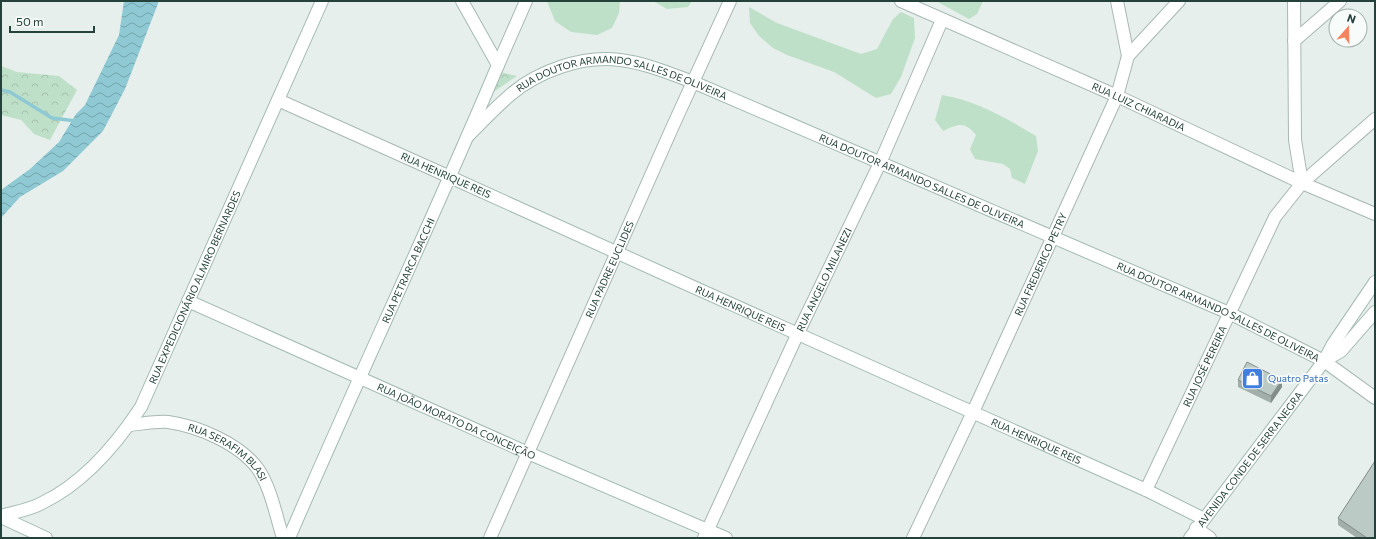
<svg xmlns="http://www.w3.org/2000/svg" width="1376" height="539" font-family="Commissioner,sans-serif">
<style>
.grass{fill:#bfe0c8}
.forest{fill:url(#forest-crowns)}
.water{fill:url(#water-waves)}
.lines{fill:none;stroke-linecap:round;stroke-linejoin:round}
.stream{stroke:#8ec9d4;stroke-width:3.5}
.street-casing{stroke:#a8b8b2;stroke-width:14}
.secondary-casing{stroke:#a4bbb3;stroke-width:14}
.street{stroke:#fff;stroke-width:12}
.secondary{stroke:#fff;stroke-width:12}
.wall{fill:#a1aea9}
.shaded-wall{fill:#838d89}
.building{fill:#bbcac4;stroke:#838d89}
.labels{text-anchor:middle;stroke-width:3.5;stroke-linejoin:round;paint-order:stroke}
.street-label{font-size:10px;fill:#24423a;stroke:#f7fbf9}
.shop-label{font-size:10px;fill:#366cbe;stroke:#f7fbf9;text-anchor:start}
</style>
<defs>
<pattern id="forest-crowns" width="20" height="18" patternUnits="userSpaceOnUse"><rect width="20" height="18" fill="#bfe0c8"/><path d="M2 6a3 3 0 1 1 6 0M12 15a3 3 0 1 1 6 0" fill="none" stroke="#a4c1ad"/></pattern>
<pattern id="water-waves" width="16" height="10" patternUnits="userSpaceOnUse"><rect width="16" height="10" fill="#8ec9d4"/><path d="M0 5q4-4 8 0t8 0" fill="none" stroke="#74a5ad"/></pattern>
</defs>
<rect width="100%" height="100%" fill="#e6efeb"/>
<g class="grass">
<path d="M547,1h73l-1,12 -7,15 -15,7 -26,-3 -16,-11z"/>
<path d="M653,1h39l-4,6 -21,2z"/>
<path d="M936,1h47l-6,13 -8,5z"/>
<path d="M749,7l28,16 84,31 16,-5 16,-30 8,-7 13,6 1,20 -14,39 -10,17 -15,4 -42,-26 -47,-17 -14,-7 -14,-12 -9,-13z"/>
<path d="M942,95c33,5 66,24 94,41l2,15 -13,33 -13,-6 -2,-9 -7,-5 -28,-5 -5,-10 6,-14c-12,-14 -18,-11 -33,-4l-8,-11z"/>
</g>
<g class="forest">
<path d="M1,66l16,6 42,4 18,14 -27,50 -16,-6 -13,-14 -20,-5z"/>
<path d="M500,72l17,4 -28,19z"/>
</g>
<path class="water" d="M124,1h35l-34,88 -22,42 -40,40 -43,26 -19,21v-28l29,-21 29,-27 17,-28 9,-9 34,-70z"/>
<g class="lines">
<path class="stream" d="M1,90l9,2 42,26 24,3"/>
<defs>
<g id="street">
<path id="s1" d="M901,1l216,95 185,87 73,31"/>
<path d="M1117,1l11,55"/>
<path d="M1294,1l1,139 7,43"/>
<path d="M1294,41l46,-40"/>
<path d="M498,65l28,-64"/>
<path d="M278,100l172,77"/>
<path d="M1324,361l51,37"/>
<path id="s2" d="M129,425c12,-1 27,-4 39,-3 30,4 72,22 90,47 13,19 18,47 25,69"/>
<path id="s3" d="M1146,490l129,-273 27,-34 73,-64"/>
<path d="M1196,528l14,10"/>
<path id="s4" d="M490,538l182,-410 58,-127"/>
<path id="s5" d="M704,538l94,-205 82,-170 62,-143"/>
<path id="s6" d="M913,538l60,-126 144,-316 11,-40 51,-55"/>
</g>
<g id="secondary">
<path id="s7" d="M468,136c13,-13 27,-28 41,-40 28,-25 74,-41 111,-36 25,3 49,13 73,22l536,231 95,48"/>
<path id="s8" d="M450,177l221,100 475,213 58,29"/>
<path id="s9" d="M188,301l340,152 198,85"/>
<path d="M1324,361l17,-10 34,-39"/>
<path id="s10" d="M1,516c13,-4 29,-6 41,-13 42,-20 74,-58 99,-96l181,-406"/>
<path d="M1,517l45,21"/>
<path id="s11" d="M289,538c68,-158 142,-314 209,-473l-36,-64"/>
<path id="s12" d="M1190,538l134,-177 9,-17 42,-62"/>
</g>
</defs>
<use href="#street" class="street-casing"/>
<use href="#secondary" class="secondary-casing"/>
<use href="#street" class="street"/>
<use href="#secondary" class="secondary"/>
</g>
<g class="wall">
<path d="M1238,380l44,7 -11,16 -33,-16z"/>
<path d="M1338,518l37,20h-18l-19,-13z"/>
</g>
<path class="shaded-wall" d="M1282,380v7l-11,16v-7z"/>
<g class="building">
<path d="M1247,362l35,18 -11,16 -33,-16z"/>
<path d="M1375,461v77h-8l-29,-20z"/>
</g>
<defs>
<symbol id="shop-square" viewBox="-11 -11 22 22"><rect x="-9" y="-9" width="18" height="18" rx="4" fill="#3f7fe0" stroke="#f7fbf9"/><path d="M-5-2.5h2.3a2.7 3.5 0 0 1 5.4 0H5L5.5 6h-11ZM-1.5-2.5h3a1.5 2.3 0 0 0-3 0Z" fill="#fff"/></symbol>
</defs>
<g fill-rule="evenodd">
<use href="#shop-square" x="1240" y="366" width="25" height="25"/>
</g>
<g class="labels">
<g class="street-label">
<text dy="4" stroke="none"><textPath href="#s7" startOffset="179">RUA DOUTOR ARMANDO SALLES DE OLIVEIRA</textPath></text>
<text dy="4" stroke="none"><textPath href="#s1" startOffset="260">RUA LUIZ CHIARADIA</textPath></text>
<text transform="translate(446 175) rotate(24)" y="4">RUA HENRIQUE REIS</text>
<text dy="4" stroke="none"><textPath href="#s7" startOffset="503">RUA DOUTOR ARMANDO SALLES DE OLIVEIRA</textPath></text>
<text dy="4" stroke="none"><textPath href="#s6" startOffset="302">RUA FREDERICO PETRY</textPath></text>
<text dy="4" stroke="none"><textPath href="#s4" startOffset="294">RUA PADRE EUCLIDES</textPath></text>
<text dy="4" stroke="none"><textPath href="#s11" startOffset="293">RUA PETRARCA BACCHI</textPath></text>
<text dy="4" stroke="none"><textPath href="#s5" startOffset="285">RUA ANGELO MILANEZI</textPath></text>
<text dy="4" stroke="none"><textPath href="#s10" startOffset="314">RUA EXPEDICIONÁRIO ALMIRO BERNARDES</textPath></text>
<text dy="4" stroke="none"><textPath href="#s8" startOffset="319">RUA HENRIQUE REIS</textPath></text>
<text dy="4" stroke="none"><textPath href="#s7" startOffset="827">RUA DOUTOR ARMANDO SALLES DE OLIVEIRA</textPath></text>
<text dy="4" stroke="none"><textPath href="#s3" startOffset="137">RUA JOSÉ PEREIRA</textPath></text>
<text dy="4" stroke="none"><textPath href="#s9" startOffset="294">RUA JOÃO MORATO DA CONCEIÇÃO</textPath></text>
<text dy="4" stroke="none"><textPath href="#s8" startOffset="643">RUA HENRIQUE REIS</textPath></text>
<text dy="4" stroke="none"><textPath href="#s2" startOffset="108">RUA SERAFIM BLASI</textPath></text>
<text dy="4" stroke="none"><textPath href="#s12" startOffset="99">AVENIDA CONDE DE SERRA NEGRA</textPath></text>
</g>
<g class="shop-label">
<text x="1268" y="382">Quatro Patas</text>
</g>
</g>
<rect width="1376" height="539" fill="none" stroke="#24423a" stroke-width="4"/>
<g transform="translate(1348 28) rotate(20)"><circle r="19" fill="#f7fbf9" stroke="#a3b1ad"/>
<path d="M0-3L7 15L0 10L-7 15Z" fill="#f4845f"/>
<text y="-6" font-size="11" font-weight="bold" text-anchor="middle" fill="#24423a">N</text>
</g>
<path d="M10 26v6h84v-6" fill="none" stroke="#24423a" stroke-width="2"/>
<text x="16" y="26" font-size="12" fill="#24423a" stroke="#f7fbf9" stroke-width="3" paint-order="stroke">50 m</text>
</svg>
